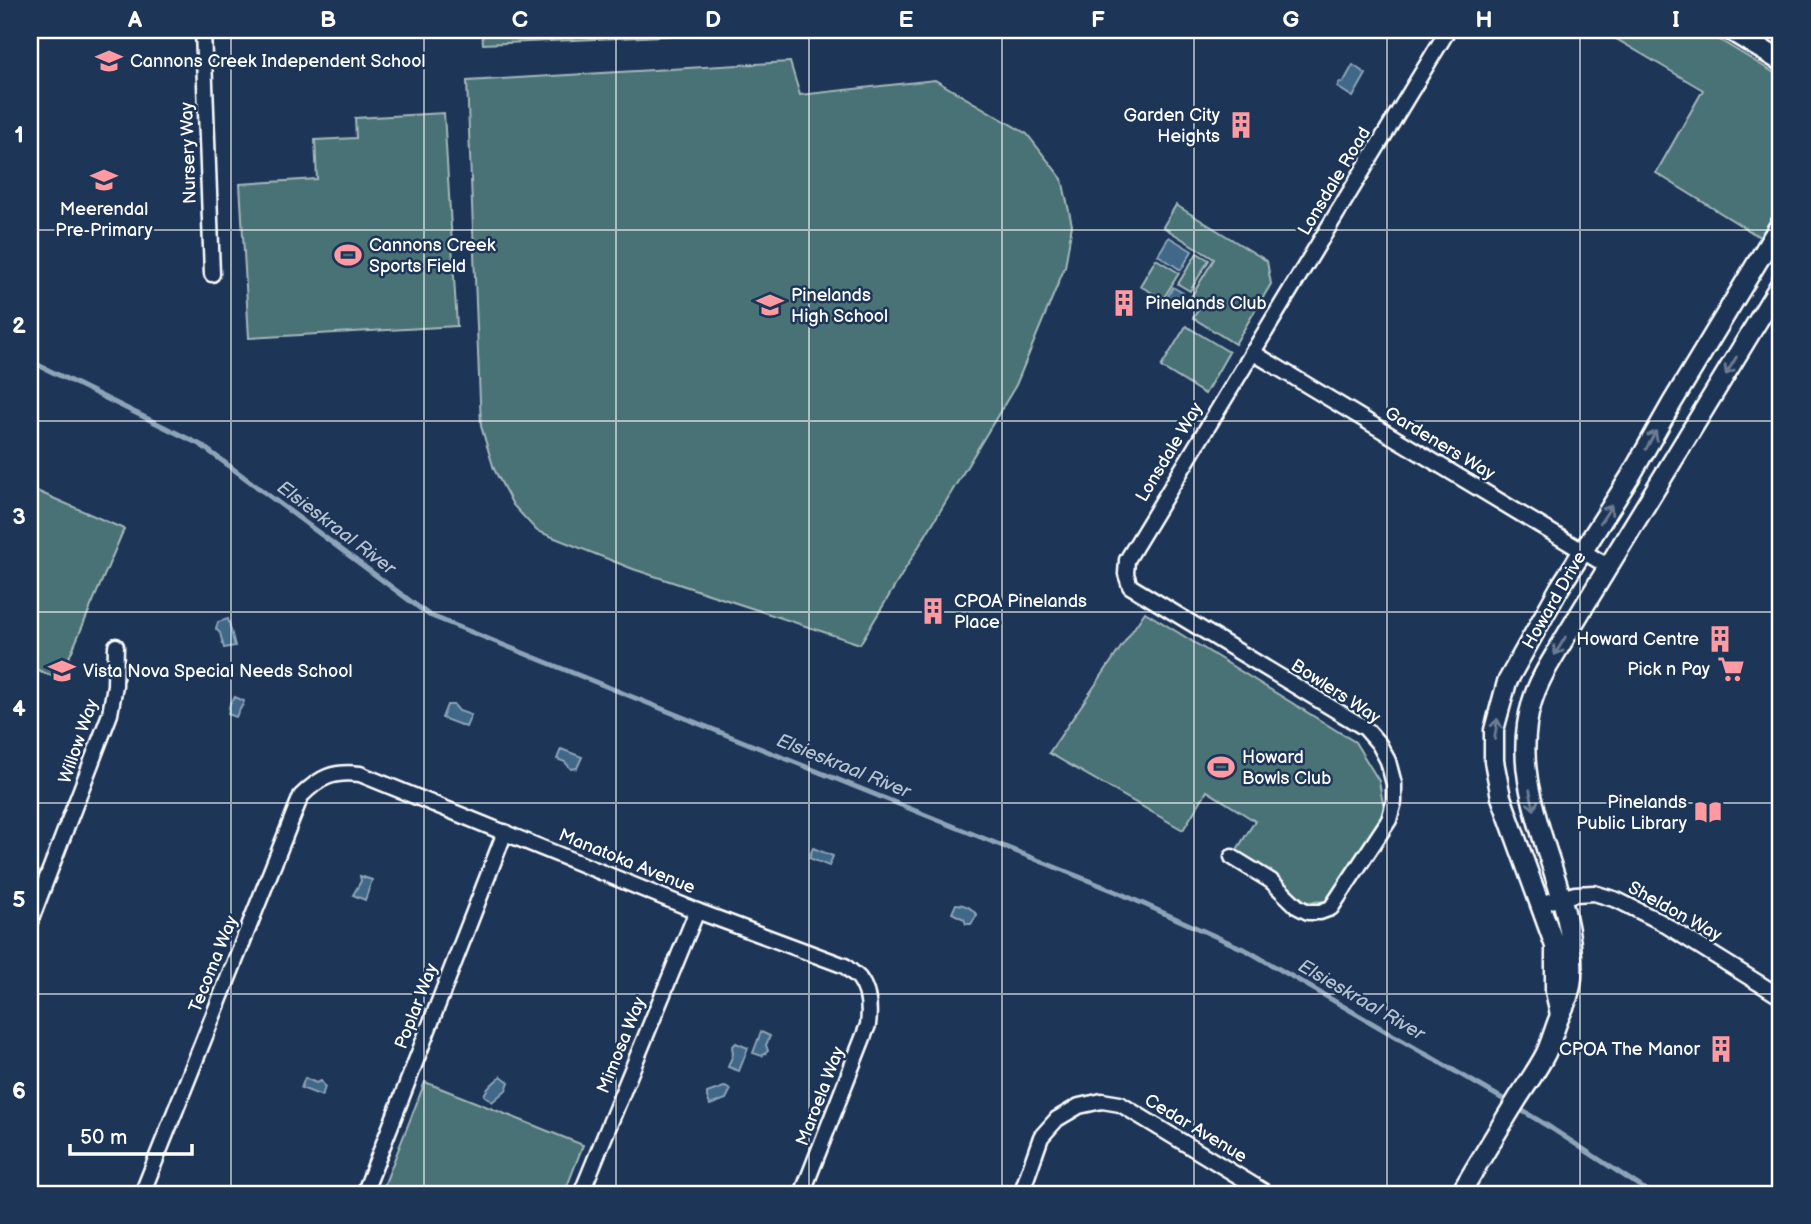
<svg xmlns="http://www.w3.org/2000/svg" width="1811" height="1224" font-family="'Balsamiq Sans',sans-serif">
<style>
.green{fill:#4a7276;stroke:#a4b8ba;stroke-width:2}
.water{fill:#416789;stroke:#8da4b8;stroke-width:2}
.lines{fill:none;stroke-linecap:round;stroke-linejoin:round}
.stream{stroke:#8da4b8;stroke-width:5}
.minor-casing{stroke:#fff;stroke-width:19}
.tertiary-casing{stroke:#fff;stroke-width:23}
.secondary-casing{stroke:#fff;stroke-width:24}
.minor{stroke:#1d3557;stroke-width:14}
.tertiary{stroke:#1d3557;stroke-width:18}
.secondary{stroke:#1d3557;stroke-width:19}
.oneway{stroke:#6c7c92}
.grid{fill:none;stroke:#fff;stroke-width:2;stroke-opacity:0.55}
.labels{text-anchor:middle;stroke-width:5;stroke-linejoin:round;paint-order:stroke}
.poi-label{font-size:18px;fill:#fff;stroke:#1d3557;text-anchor:start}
.street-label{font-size:18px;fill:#fff;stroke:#1d3557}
.water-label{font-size:19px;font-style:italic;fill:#b3c2d0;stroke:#1d3557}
.neatline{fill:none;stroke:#fff;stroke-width:2.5}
.grid-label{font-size:23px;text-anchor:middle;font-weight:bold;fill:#fff}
</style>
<rect width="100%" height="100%" fill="#1d3557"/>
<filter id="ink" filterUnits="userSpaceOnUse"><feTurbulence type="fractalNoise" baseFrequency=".0143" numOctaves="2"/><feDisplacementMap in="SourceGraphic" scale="14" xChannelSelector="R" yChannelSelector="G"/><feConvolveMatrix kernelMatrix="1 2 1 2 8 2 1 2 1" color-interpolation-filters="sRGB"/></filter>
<g filter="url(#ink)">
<g class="green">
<path d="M482,30h226v4l-225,10z"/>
<path d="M1601,30h102l78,47v132l-18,30 -107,-66 47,-83z"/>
<path d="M790,62l10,33 135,-15 92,54 35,45 10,46 -7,42 -49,118 -156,259 -227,-75 -96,-38 -24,-26 -19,-36 -13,-43 -14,-345z"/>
<path d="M444,113l13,213 -208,12 -9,-154 77,-5 -2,-39 41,-2 -1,-20z"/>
<path d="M1176,205l91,56 4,23 -36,60 -42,-26 9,-14 -11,-7 23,-38 -51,-32z"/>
<path d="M1197,253l12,7 -19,31 -12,-7z"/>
<path d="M1156,259l23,14 -16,26 -23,-13z"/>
<path d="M1186,326l43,26 -24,42 -44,-27z"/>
<path d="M30,488l94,41 -64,150 -30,-12z"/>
<path d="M1145,612l210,130 24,39 6,34 -55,86 -23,1 -71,-51 19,-30 -48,-30 -24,39 -134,-77z"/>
<path d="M425,1082l158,63 -19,49h-173l-9,-3z"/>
</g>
<g class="water">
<path d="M1353,65l13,9 -13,23 -16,-10 3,-5 3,1z"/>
<path d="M1169,237l23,14 -11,19 -23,-15z"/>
<path d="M1173,287l10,6 -9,14 -9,-6z"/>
<path d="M228,619l7,27 -11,2 -4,-15 -4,-4 2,-7z"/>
<path d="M235,697l9,4c-1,6 -6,9 -8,16l-8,-3 2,-11z"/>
<path d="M447,705h7l5,6 12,4 -5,12 -24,-9z"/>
<path d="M561,749l21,8 -5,11 -6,1 -6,-7 -8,-3z"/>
<path d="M813,848l20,8 -4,10 -20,-8z"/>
<path d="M360,876l12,4 -7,20 -12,-5 8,-14z"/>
<path d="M956,904c8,0 16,4 21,11l-6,9h-5l-2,-5 -12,-6z"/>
<path d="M761,1032l9,4 -4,9 2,6 -6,5 -9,-3z"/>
<path d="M736,1043l12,5 -9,23 -11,-4 5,-13 -1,-7z"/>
<path d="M501,1076l8,6 -3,8 -14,12 -8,-7c3,-8 11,-13 17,-19z"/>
<path d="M305,1078l11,5 5,-2 4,6 -3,9 -21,-8z"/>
<path d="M724,1087l4,1 2,3 -4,8 -16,6 -3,-8v-4z"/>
</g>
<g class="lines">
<path class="stream" d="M30,361l171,84 228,170 688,277 131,59 255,148 48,29 101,66"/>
<defs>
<g id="minor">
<path d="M203,30l9,244"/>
<path d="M1252,352l357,215"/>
<path d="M1232,857l39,24 27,26 10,5h12l11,-4 58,-88 5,-18v-18l-6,-23 -9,-17 -14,-16 -235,-142 -4,-12 1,-14 321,-530"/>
<path d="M1540,904l35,-10 19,-1 23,7 42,21 122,76"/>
<path d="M30,922l80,-208 5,-29 1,-39"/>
<path d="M142,1194l159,-398c19,-19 32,-25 59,-22l337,137 148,55c4,4 10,8 14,12 10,13 11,31 9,47l-66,169"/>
<path d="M364,1194l141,-362"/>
<path d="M581,1194l116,-283"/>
<path d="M1021,1194l20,-57 16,-18 22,-13 23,-5 18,3 148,90"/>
</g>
<g id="tertiary">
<path d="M1560,1015l-5,-24v-45l-54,-149 -7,-36v-31l13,-48 53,-95 70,-110 42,-74 109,-180"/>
<path d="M1460,1194c19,-32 38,-64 58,-96 9,-14 20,-29 28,-45 5,-11 8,-23 13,-35 6,-13 12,-25 13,-40 6,-95 -69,-180 -40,-276 7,-24 22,-45 34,-66l215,-353"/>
</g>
<path id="secondary" d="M1730,30l51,31"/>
</defs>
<use href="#minor" class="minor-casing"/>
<use href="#tertiary" class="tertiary-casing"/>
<use href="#secondary" class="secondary-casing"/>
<use href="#minor" class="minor"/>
<use href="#tertiary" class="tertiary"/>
<use href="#secondary" class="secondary"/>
</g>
<defs><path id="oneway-shaft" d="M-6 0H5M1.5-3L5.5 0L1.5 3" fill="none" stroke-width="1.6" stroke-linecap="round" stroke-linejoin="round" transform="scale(1.75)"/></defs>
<g class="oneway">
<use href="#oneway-shaft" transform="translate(1731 366) rotate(121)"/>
<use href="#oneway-shaft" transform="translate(1651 440) rotate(-61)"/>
<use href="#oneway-shaft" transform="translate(1606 514) rotate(-57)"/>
<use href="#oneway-shaft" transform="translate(1560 646) rotate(121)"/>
<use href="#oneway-shaft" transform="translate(1496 729) rotate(-82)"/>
<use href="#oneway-shaft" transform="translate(1532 800) rotate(77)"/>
</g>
</g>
<path class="grid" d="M231,30v1164M424,30v1164M616,30v1164M809,30v1164M1002,30v1164M1194,30v1164M1387,30v1164M1580,30v1164M30,230h1751M30,421h1751M30,612h1751M30,803h1751M30,994h1751"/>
<defs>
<symbol id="school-bare" viewBox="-9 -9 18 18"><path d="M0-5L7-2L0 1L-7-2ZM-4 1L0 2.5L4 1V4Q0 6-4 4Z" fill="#ff9aa2" stroke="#1d3557" stroke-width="2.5" paint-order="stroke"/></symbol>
<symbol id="building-bare" viewBox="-9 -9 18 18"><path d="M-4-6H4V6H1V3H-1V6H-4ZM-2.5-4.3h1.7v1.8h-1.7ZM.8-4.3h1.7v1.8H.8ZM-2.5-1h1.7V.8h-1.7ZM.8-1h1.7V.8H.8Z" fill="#ff9aa2" stroke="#1d3557" stroke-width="2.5" paint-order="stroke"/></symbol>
<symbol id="stadium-bare" viewBox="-9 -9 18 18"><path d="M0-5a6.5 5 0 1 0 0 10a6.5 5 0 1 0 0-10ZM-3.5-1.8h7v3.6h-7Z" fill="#ff9aa2" stroke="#1d3557" stroke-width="2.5" paint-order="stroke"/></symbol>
<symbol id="supermarket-bare" viewBox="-9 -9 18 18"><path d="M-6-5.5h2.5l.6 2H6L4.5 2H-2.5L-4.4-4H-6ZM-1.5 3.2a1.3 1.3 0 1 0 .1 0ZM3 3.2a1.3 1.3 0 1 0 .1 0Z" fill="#ff9aa2" stroke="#1d3557" stroke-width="2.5" paint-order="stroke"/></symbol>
<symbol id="library-bare" viewBox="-9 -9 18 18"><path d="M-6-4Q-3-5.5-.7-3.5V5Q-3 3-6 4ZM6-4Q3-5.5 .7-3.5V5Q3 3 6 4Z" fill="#ff9aa2" stroke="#1d3557" stroke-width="2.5" paint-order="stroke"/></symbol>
</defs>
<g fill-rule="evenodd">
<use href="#school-bare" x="90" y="42" width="38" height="38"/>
<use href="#building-bare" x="1222" y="106" width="38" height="38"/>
<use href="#school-bare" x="85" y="161" width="38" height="38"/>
<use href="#stadium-bare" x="329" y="236" width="38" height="38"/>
<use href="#building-bare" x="1105" y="284" width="38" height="38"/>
<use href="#school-bare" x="751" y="286" width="38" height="38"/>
<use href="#building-bare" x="914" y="592" width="38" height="38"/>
<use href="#building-bare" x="1701" y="620" width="38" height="38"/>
<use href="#supermarket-bare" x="1712" y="650" width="38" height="38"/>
<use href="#school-bare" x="43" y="652" width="38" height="38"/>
<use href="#stadium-bare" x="1202" y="748" width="38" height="38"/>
<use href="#library-bare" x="1689" y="793" width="38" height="38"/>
<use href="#building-bare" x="1702" y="1030" width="38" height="38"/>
</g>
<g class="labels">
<g class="poi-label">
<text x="130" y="67">Cannons Creek Independent School</text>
<text x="1220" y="121" text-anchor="end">Garden City<tspan x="1220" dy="21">Heights</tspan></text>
<text x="104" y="215" text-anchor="middle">Meerendal<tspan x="104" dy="21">Pre-Primary</tspan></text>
<text x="369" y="251">Cannons Creek<tspan x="369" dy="21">Sports Field</tspan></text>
<text x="791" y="301">Pinelands<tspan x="791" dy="21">High School</tspan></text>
<text x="1145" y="309">Pinelands Club</text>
<text x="954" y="607">CPOA Pinelands<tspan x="954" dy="21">Place</tspan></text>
<text x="1699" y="645" text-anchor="end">Howard Centre</text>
<text x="1710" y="675" text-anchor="end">Pick n Pay</text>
<text x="83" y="677">Vista Nova Special Needs School</text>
<text x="1242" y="763">Howard<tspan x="1242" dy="21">Bowls Club</tspan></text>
<text x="1687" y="808" text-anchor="end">Pinelands<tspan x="1687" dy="21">Public Library</tspan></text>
<text x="1700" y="1055" text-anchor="end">CPOA The Manor</text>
</g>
<g class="street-label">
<text transform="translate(188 153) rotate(-92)" y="6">Nursery Way</text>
<text transform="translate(1334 181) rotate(-59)" y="6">Lonsdale Road</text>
<text transform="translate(1440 443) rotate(31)" y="6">Gardeners Way</text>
<text transform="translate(1169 452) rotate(-59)" y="6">Lonsdale Way</text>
<text transform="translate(1554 600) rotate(-60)" y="6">Howard Drive</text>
<text transform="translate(1336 691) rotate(33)" y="6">Bowlers Way</text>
<text transform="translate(78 741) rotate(-71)" y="6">Willow Way</text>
<text transform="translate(627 861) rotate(22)" y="6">Manatoka Avenue</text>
<text transform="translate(1675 911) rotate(29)" y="6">Sheldon Way</text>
<text transform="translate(213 964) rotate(-68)" y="6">Tecoma Way</text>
<text transform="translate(416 1006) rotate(-69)" y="6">Poplar Way</text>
<text transform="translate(621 1045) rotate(-68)" y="6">Mimosa Way</text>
<text transform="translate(820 1096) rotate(-69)" y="6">Maroela Way</text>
<text transform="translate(1196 1128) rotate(31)" y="6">Cedar Avenue</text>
</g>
<g class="water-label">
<text transform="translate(337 527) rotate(37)" y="7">Elsieskraal River</text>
<text transform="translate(844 765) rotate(22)" y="7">Elsieskraal River</text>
<text transform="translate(1362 999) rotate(30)" y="7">Elsieskraal River</text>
</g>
</g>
<rect width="1811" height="1224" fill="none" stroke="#1d3557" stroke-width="77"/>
<path d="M70 1144v10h122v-10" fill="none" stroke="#ffffff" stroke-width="3.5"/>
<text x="80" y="1144" font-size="21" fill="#ffffff" stroke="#1d3557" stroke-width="5" paint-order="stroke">50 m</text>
<rect x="38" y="38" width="1734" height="1148" class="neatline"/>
<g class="grid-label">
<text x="135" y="27">A</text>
<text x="328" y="27">B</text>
<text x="520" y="27">C</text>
<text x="713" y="27">D</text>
<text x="906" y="27">E</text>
<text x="1098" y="27">F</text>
<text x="1291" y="27">G</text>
<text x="1484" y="27">H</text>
<text x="1676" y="27">I</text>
<text x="19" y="142">1</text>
<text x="19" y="333">2</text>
<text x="19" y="524">3</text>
<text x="19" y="716">4</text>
<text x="19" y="907">5</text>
<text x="19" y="1098">6</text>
</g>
</svg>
